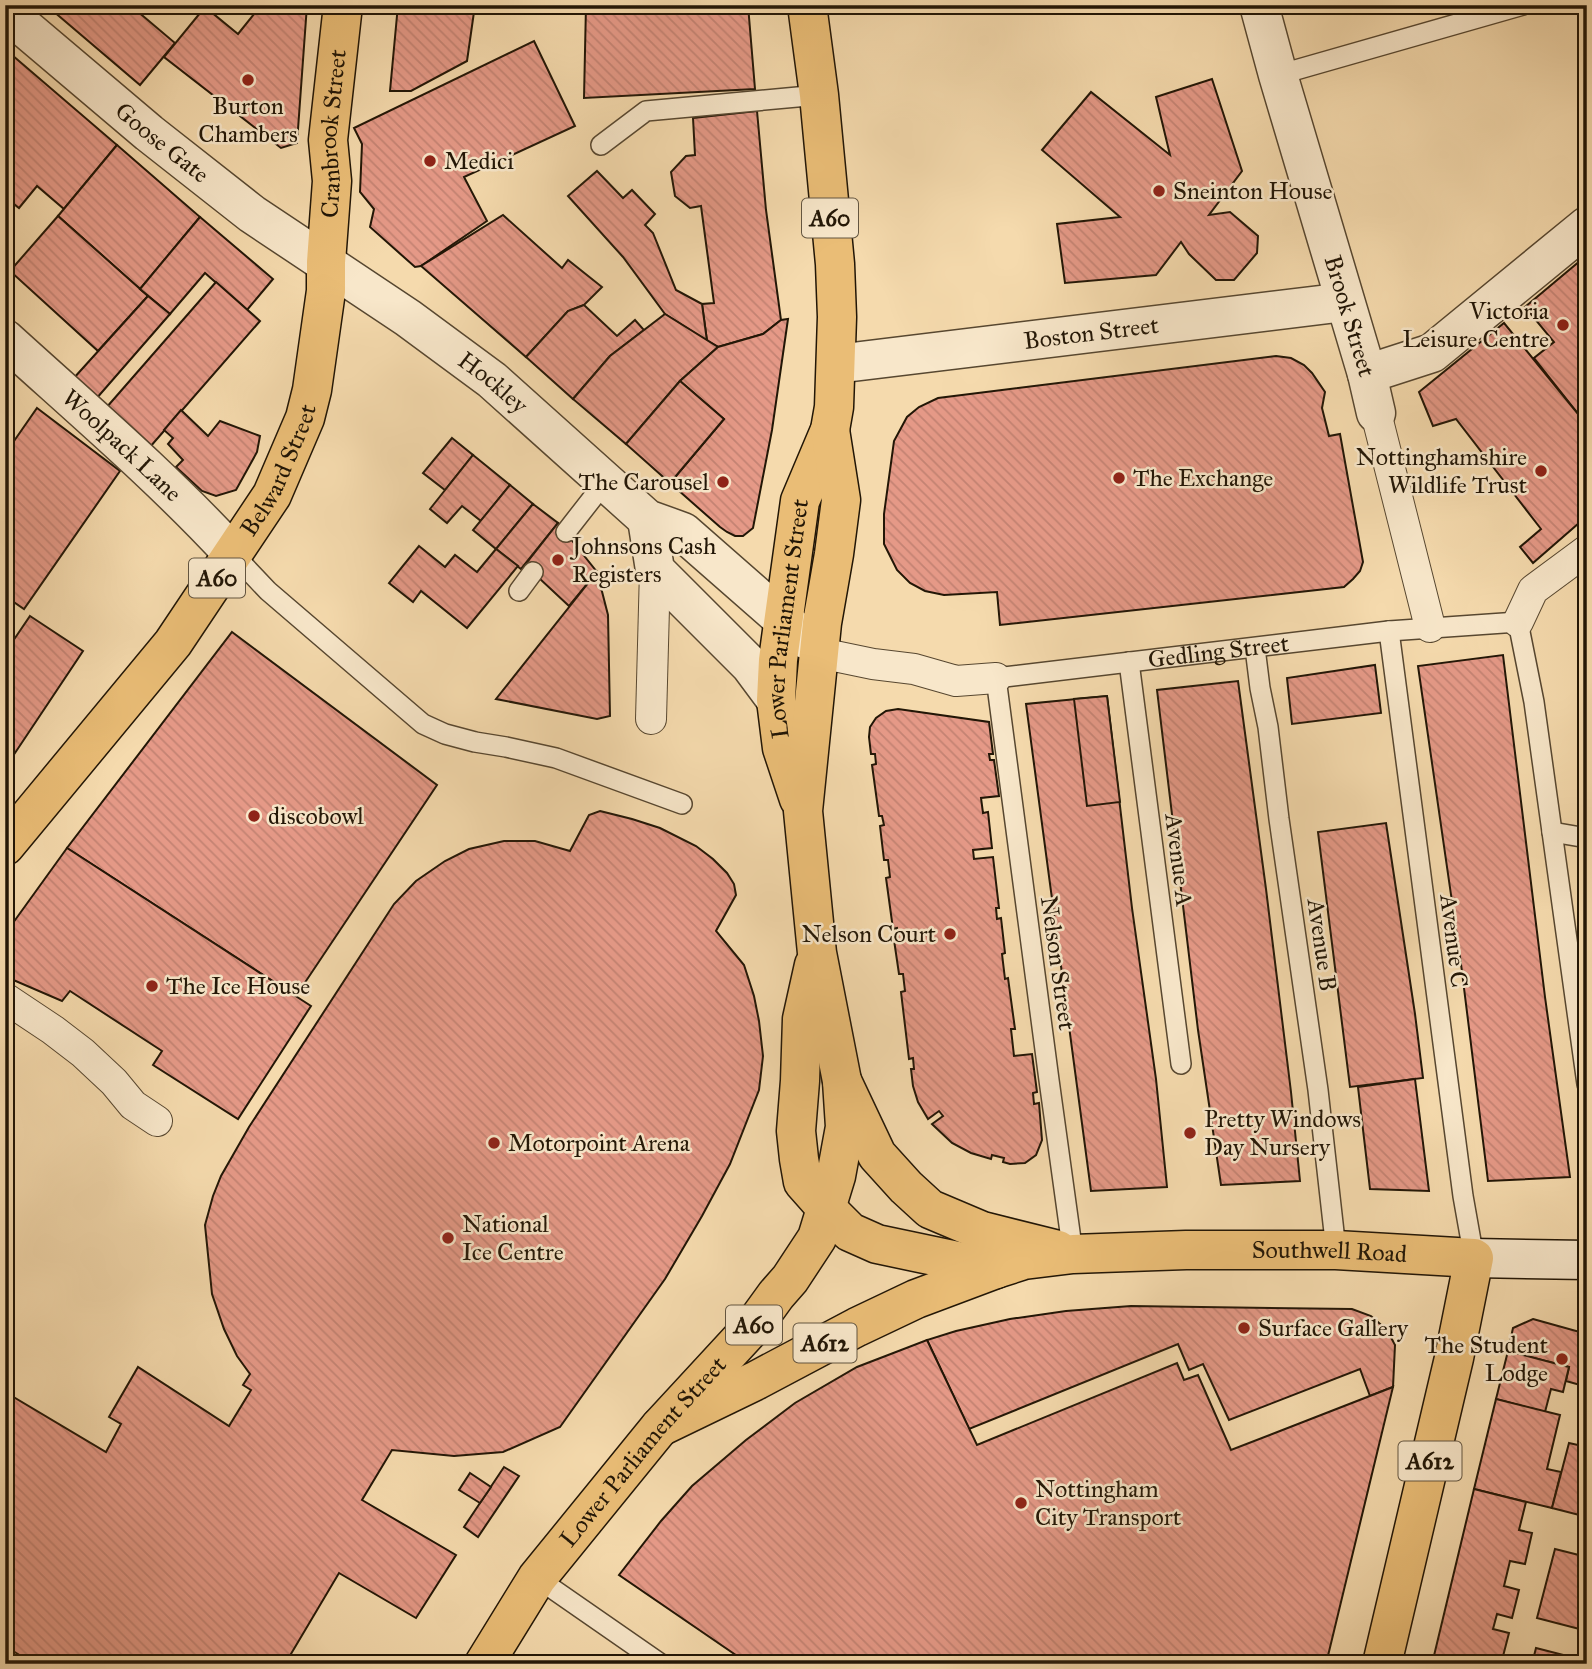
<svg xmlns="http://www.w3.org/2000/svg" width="1592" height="1669" font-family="'IM FELL Great Primer',serif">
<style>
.building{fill:url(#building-back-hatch);stroke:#221606;stroke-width:2}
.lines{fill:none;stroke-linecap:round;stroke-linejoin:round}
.service-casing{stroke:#574730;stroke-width:22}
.pedestrian-casing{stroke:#574730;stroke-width:32}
.minor-casing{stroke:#574730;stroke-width:41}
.secondary-casing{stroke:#221606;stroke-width:41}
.primary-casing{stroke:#221606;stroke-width:41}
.trunk-casing{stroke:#221606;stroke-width:41}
.service{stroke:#f8e7ca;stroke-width:19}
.pedestrian{stroke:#f8e7ca;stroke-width:30}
.minor{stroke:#f8e7ca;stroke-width:38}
.secondary{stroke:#f8e7ca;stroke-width:38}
.primary{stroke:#eabd76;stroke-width:38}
.trunk{stroke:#eabd76;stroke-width:38}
.poi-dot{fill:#8f2418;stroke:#f8e7ca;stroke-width:2.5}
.labels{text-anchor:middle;stroke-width:5;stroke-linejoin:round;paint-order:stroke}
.shield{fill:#f8e7ca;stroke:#625541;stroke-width:2}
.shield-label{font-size:23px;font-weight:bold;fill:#221606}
.poi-label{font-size:24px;fill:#221606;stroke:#f8e7ca;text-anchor:start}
.street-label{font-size:24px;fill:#221606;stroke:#f8e7ca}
</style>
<defs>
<pattern id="building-back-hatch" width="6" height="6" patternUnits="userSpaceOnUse" patternTransform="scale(1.75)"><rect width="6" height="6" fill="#e59987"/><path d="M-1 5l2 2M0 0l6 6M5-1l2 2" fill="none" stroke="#c48373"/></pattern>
</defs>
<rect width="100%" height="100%" fill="#f5daad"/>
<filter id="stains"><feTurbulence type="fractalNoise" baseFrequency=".00286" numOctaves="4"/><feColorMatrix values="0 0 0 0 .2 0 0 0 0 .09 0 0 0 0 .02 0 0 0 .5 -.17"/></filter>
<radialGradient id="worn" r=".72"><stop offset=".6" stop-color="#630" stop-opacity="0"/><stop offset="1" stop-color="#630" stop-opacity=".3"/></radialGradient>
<g class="building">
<path d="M46,5h84l45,38 -35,42z"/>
<path d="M259,5h48l-10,138 -16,5 -117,-91 41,-50 33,27 21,-26z"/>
<path d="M398,5h77l-8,56 -56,30h-21z"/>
<path d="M586,5h162l7,84 -171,9z"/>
<path d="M534,41l41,85 -111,51 23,44 -66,45 -6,1 -45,-40 4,-18 -14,-17 2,-48 -8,-16z"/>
<path d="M5,49l112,96 -53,64 -27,-23 -18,22 -14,-11z"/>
<path d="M1212,79l30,92 -33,44 21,-3 28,24 -1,17 -23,27h-18l-27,-26 -8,-12 -25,33 -91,8 -8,-59 63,-7 -78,-67 49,-58 79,63 -14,-58z"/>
<path d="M757,111l9,99 15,110 -18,14 -45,13 -11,-6 -5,-37 12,-1 -13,-97 -11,2 -15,-12 -4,-24 15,-16 9,-1 -2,-37z"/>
<path d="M117,145l83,72 -60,72 -82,-73z"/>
<path d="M597,171l26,27 9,-8 23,24 -10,11 8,8 23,57 26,14 5,37 -42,-27 -42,-57 -55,-61z"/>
<path d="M503,215l59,53 6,-8 34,27 -18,18 -16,6 -42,46 -105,-91z"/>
<path d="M58,216l90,80 -50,55 -88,-80z"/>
<path d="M200,217l73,62 -26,31 -42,-37 -35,41 -30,-25z"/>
<path d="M1587,255v170l-53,-67 20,-16 -29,-35z"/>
<path d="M216,282l44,39 -110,126 -44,-39z"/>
<path d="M148,296l22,18 -74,85 -23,-20z"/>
<path d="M584,305l33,31 18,-16 9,10 -34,26 -37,43 -47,-42 42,-46z"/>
<path d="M665,314l53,33 -38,34 -54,63 -53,-45 37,-43z"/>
<path d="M788,319l-16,111 -19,98 -10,8h-8l-8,-4 -7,-5 -50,-44 54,-64 -44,-38 38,-34 45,-13 18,-14z"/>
<path d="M1504,323l83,102v91l-54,47 -13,-16 21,-18 -85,-110 -23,7 -14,-34z"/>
<path d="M1276,356l15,2 13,7 8,8 13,19 -3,16 7,28 11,-2 23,128 -3,9 -7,8 -9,8 -344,38 -3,-33 -53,3 -19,-4 -15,-8 -13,-13 -13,-26v-30l10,-73 13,-24 12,-10 19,-9z"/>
<path d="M680,381l44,38 -54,64 -44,-39z"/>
<path d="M37,408l83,63 -96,138 -19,-13v-142z"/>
<path d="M181,410l27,26 12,-15 40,15 -3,16 -21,38 -20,6 -14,-5 -26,-24 7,-7 -15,-16 5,-6 -9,-8z"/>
<path d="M452,438l21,17 -28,35 -22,-17z"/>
<path d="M473,455l37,30 -29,36 -19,-15 -15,17 -17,-14z"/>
<path d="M510,485l23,19 -37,45 -23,-19z"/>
<path d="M533,504l25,19 -37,46 -25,-20z"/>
<path d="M558,523l39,49 -28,34 -44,-41z"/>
<path d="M419,546l26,21 10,-12 22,17 19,-23 22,17 -51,62 -46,-37 -8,11 -24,-19z"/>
<path d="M597,572l11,43 2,101 -13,3 -101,-20z"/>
<path d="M30,616l53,35 -70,105 -8,-5v-115l8,5z"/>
<path d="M232,632l205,153 -141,211 -229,-148z"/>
<path d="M1503,655l42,342 25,180 -82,4 -27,-217 -43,-298z"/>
<path d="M1375,665l6,48 -89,11 -5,-46z"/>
<path d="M1238,681l28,208 25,203 9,89 -79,4 -23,-155 -41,-340z"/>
<path d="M1107,696l25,212 24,171 11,108 -76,4 -65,-487z"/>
<path d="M1107,696l13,106 -33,4 -13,-107z"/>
<path d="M898,709l91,13 4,32h-4l1,6h4l5,36 -18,2 2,15 5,-1 4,36 -19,2 1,9 19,-2 6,51h-3l1,11 4,-1 4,35 -3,1 3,25 3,-1 7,51h-4l3,27 18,-2 5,38 -4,1 1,11 5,-1 3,37 -6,15 -11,8 -15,1 -7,-2 1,-4 -12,-3 -1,4 -20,-6 -19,-10 -20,-19 11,-8 -4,-5 -11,8 -10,-17 -5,-16 -2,-17h3l-1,-11 -4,1 -8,-67 4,-1 -2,-17h-4l-5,-34 4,-1 -1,-11 -4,1 -7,-51 4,-1 -2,-17h-4l-4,-34 4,-1 -2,-9h-3l-7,-51 4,-1 -1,-10h-4l-2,-17 1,-10 6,-9 10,-7z"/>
<path d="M600,811l32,8 28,9 36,18 17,13 14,14 7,11 2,11 -20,36 28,34 10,31 5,25 4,35 -4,34 -29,74 -28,52 -37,63 -105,148 -57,25 -49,4 -62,-6 -30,50 94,55 -40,63 -77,-45 -54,91h-251l-29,-18v-254l101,60 15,-28 -12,-7 29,-50 91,59 22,-36 -8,-5 7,-11 -13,-18 -13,-27 -12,-35 -7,-69 8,-29 8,-20 28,-49 145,-223 22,-23 29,-20 24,-12 35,-8h31l35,10 19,-36z"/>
<path d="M1386,823l29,191 8,64 -73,9 -32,-255z"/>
<path d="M67,848l244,158 -73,113 -85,-54 9,-14 -92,-60 -8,10 -51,-22 -6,-26v-19z"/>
<path d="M1415,1079l14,112 -59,-2 -12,-102z"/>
<path d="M1131,1306l221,3 19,7 16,14 8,15 -2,42 -23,9 -10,-27 -131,51 -26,-56 -14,6 -11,-26 -209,85 -42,-89 29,-9 54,-12 56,-8z"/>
<path d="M1533,1319l54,15v53l-21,-6 3,-14 -61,-16 5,-23z"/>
<path d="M927,1340l50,105 200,-82 7,17 14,-5 33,75 162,-63 -67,277h-577l-130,-89 42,-54 31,-35 54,-46 49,-37 62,-36z"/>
<path d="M1508,1351l61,16 -6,25 -12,-3 -6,23 -49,-13z"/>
<path d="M1496,1399l64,16 -13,54 14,3 -9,36 -78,-19z"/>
<path d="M1569,1443l18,4v70l-35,-9z"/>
<path d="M504,1467l15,9 -41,61 -14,-10z"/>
<path d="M470,1473l21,14 -11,16 -21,-13z"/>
<path d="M1474,1489l52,13 -7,28 13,3 -7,31 -15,-3 -6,25 15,4 -7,28 -15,-4 -4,15 16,4 -8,31h-69z"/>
<path d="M1555,1549l32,8v74l-50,-13z"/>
<path d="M1536,1648l51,13v3h-55z"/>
</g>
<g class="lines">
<defs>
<g id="service">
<path d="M1278,75l245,-70"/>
<path d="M601,145l45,-34 173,-16"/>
<path d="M566,532l39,-50"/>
<path d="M233,554l35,37 155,133 22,10 30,8 31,5 50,11 126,46"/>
<path d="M519,591l14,-19"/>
<path d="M1389,631l74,565 11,62"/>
<path d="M1255,648l5,40 8,39 11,92 39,271 18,160"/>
<path d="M1129,662l52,402"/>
<path d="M1552,832l35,6"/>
<path id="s1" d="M1073,1254l-24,-174 -53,-402 393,-47 129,-9 16,80 53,382"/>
<path d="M537,1578l124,86"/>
</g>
<g id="pedestrian">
<path d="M1376,413l54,214"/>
<path d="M1518,622l15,-32 54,-40"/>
<path d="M820,653l53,11 41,5 42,12 40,-3"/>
<path d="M651,719l4,-149"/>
<path d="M5,998l48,32 30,23 31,29 19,23 24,16"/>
</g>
<g id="minor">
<path id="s2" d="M1259,5l19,70 89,299 9,39"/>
<path id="s3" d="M5,11l144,122 103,81 156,104 84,62 155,139 36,13 122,107"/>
<path id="s4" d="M5,339c77,70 157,138 228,215"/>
<path id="s5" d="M836,364l509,-62"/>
<path d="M1367,374l65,-21 155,-127"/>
<path d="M647,519l8,51 95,95 26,35"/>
</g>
<path id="secondary" d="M1474,1258l113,2"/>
<g id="primary">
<path d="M842,1081l35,74 29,32 24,22 52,22 76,19"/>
<path d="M826,1208l24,24 27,12 119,25"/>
<path id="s6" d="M660,1427l97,-47 100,-53 59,-28 80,-30 28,-9 49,-6 113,-4h150l138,8 -20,100 -72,306"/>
</g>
<g id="trunk">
<path id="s7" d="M799,799l-17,-51 -6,-48 2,-40 22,-159 30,-71 4,-23 3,-90 -2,-53 -16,-169 -12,-90"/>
<path id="s8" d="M5,846l168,-203 99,-148 33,-77 7,-28 14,-99v-29l6,-81 -4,-41 15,-135"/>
<path d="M814,965l-12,54 -2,62 -4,50 3,28 4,23 23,26"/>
<path id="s9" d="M484,1664l53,-86 122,-150 96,-104 21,-29 14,-16 27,-41 19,-62 9,-49 -3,-46 -25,-128 -14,-142 19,-188 12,-69 7,-54 -11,-70"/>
</g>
</defs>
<use href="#service" class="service-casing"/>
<use href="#pedestrian" class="pedestrian-casing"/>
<use href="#minor" class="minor-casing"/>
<use href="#secondary" class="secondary-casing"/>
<use href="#primary" class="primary-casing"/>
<use href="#trunk" class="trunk-casing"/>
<use href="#service" class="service"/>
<use href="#pedestrian" class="pedestrian"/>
<use href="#minor" class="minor"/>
<use href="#secondary" class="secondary"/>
<use href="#primary" class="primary"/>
<use href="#trunk" class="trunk"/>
</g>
<g class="poi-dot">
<circle cx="248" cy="80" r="7"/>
<circle cx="430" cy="161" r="7"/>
<circle cx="1159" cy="191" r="7"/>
<circle cx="1563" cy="325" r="7"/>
<circle cx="1541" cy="471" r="7"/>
<circle cx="1119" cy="478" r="7"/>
<circle cx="723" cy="482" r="7"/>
<circle cx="558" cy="560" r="7"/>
<circle cx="254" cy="816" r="7"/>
<circle cx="950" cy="934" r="7"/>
<circle cx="152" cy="986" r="7"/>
<circle cx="1190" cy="1133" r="7"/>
<circle cx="494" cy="1143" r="7"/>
<circle cx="448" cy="1238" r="7"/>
<circle cx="1244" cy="1328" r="7"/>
<circle cx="1562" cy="1359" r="7"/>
<circle cx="1021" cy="1503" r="7"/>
</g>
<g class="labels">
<g class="shield">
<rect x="802" y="198.5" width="56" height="39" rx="5"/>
<rect x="189" y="558.5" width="56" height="39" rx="5"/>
<rect x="726" y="1305.5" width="56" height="39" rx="5"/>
<rect x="793.5" y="1323.5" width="63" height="39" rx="5"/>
<rect x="1398.5" y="1441.5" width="63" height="39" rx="5"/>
</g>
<g class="shield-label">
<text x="830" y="226">A60</text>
<text x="217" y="586">A60</text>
<text x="754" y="1333">A60</text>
<text x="825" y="1351">A612</text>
<text x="1430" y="1469">A612</text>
</g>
<g class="poi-label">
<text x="248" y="114" text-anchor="middle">Burton<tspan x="248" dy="28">Chambers</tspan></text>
<text x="444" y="169">Medici</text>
<text x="1173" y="199">Sneinton House</text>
<text x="1549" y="319" text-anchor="end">Victoria<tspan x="1549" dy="28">Leisure Centre</tspan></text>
<text x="1527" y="465" text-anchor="end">Nottinghamshire<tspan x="1527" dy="28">Wildlife Trust</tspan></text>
<text x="1133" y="486">The Exchange</text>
<text x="709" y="490" text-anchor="end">The Carousel</text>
<text x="572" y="554">Johnsons Cash<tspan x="572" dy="28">Registers</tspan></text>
<text x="268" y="824">discobowl</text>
<text x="936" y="942" text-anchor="end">Nelson Court</text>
<text x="166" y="994">The Ice House</text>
<text x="1204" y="1127">Pretty Windows<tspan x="1204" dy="28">Day Nursery</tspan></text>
<text x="508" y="1151">Motorpoint Arena</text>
<text x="462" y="1232">National<tspan x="462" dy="28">Ice Centre</tspan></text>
<text x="1258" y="1336">Surface Gallery</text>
<text x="1548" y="1353" text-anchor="end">The Student<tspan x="1548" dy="28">Lodge</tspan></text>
<text x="1035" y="1497">Nottingham<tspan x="1035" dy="28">City Transport</tspan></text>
</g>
<g class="street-label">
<text dy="8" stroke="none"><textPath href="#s8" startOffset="812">Cranbrook Street</textPath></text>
<text dy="8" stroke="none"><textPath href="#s3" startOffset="205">Goose Gate</textPath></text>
<text dy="8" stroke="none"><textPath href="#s2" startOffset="324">Brook Street</textPath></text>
<text dy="8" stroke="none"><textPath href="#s5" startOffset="257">Boston Street</textPath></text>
<text dy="8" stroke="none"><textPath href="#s3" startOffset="614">Hockley</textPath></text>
<text dy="8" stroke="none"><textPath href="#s4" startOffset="158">Woolpack Lane</textPath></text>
<text dy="8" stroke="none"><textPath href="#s8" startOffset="467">Belward Street</textPath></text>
<text dy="8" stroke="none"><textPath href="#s7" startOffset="184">Lower Parliament Street</textPath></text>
<text dy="8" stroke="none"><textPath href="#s1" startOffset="805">Gedling Street</textPath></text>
<text transform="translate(1179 860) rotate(83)" y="8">Avenue A</text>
<text transform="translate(1454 941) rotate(83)" y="8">Avenue C</text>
<text transform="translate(1322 945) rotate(82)" y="8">Avenue B</text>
<text transform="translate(1058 963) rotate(82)" y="8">Nelson Street</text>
<text dy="8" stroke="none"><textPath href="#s6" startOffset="707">Southwell Road</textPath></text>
<text dy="8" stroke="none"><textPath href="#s9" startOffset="266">Lower Parliament Street</textPath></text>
</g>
</g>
<rect width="1592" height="1669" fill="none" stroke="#f5daad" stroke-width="28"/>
<rect x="7" y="7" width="1578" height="1655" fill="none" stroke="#221606" stroke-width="3.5"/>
<rect x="14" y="14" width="1564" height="1641" fill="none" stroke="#221606" stroke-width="2"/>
<rect width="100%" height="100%" filter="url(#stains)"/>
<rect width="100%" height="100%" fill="url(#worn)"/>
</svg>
